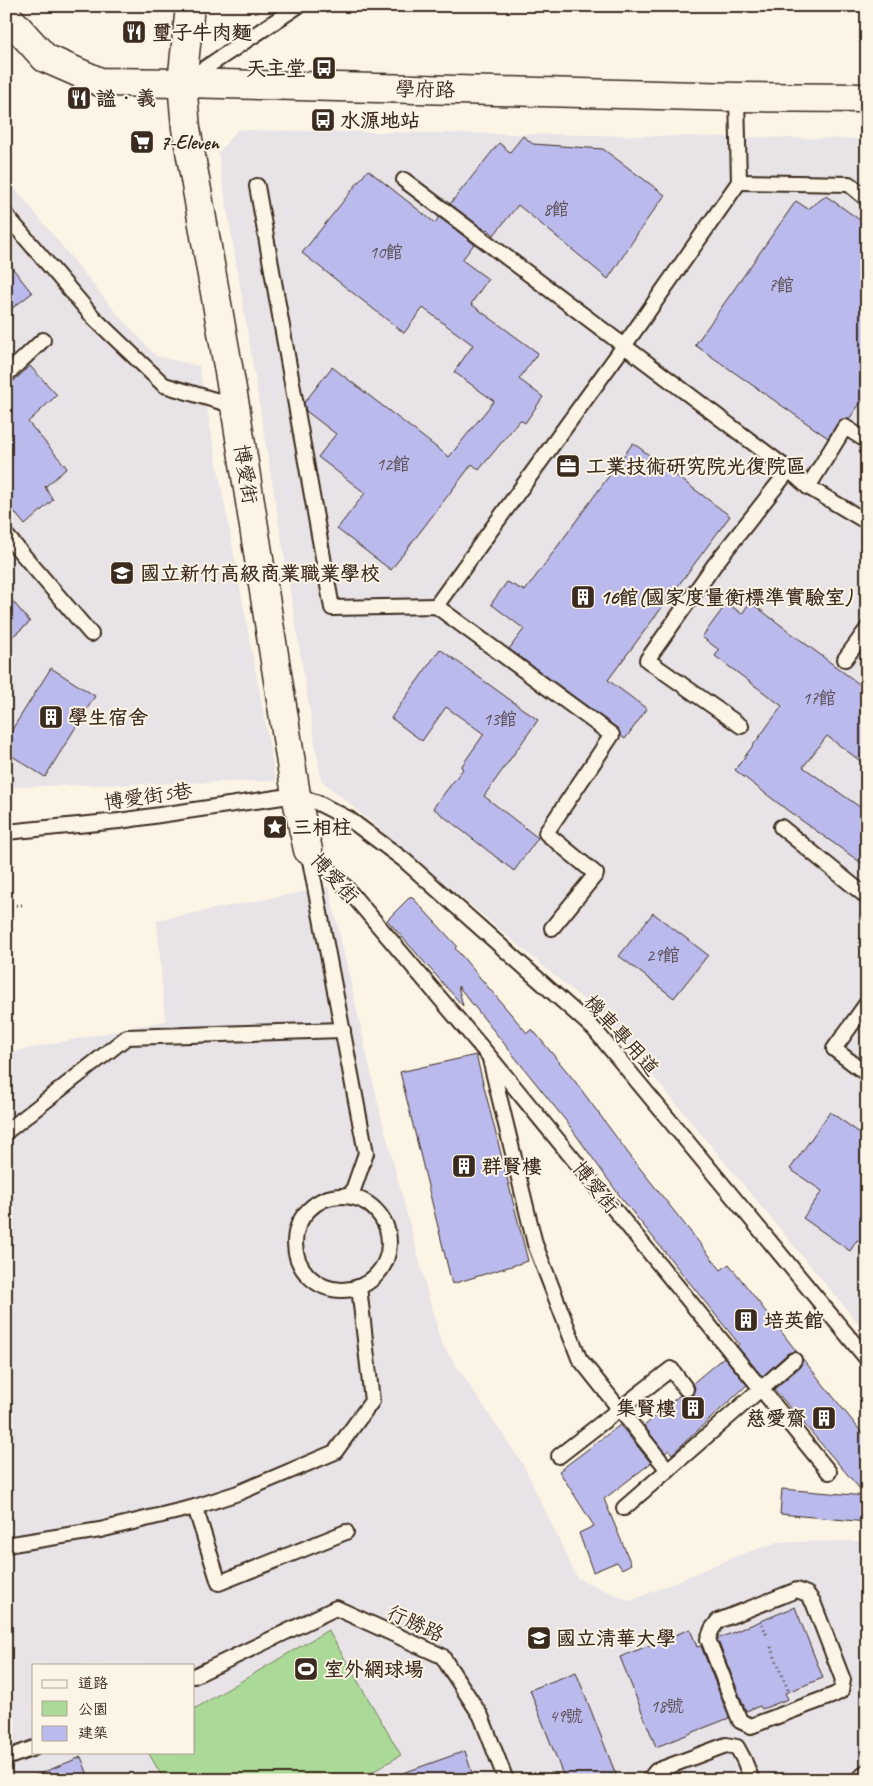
<svg xmlns="http://www.w3.org/2000/svg" width="873" height="1786" font-family="Caveat,'LXGW WenKai TC',sans-serif">
<style>
.built{fill:#e8e3e7;fill-rule:evenodd}
.green{fill:#abd998;stroke:#73825b}
.building{fill:#bbbaec;stroke:#3b2a1e}
.lines{fill:none;stroke-linecap:round;stroke-linejoin:round}
.lane-casing{stroke:#3b2a1e;stroke-width:18}
.street-casing{stroke:#3b2a1e;stroke-width:31}
.path{stroke:#3b2a1e;stroke-width:3;stroke-dasharray:1 4;stroke-linecap:butt}
.lane{stroke:#fcf5e5;stroke-width:14}
.street{stroke:#fcf5e5;stroke-width:28}
.labels{text-anchor:middle;stroke-width:4;stroke-linejoin:round;paint-order:stroke}
.number-label{font-size:18px;fill:#5b4e52}
.poi-label{font-size:20px;font-weight:bold;fill:#3b2a1e;stroke:#fcf5e5;text-anchor:start}
.street-label{font-size:20px;fill:#3b2a1e;stroke:#fcf5e5}
</style>
<rect width="100%" height="100%" fill="#fcf5e5"/>
<filter id="ink" filterUnits="userSpaceOnUse"><feTurbulence type="fractalNoise" baseFrequency=".02" numOctaves="2"/><feDisplacementMap in="SourceGraphic" scale="10" xChannelSelector="R" yChannelSelector="G"/><feConvolveMatrix kernelMatrix="1 2 1 2 8 2 1 2 1" color-interpolation-filters="sRGB"/></filter>
<g filter="url(#ink)">
<g class="built">
<path d="M237,130l630,9v1195l-263,-317 -283,-237 -103,-627z"/>
<path d="M6,177l108,133 42,46 43,10 77,415 -270,6z"/>
<path d="M329,887l51,225 61,231 83,123 53,112 53,23 104,-44 43,-15 90,-1v239h-861v-727l159,-32 -8,-101zM34,1665h160v87h-160z"/>
</g>
<path class="green" d="M328,1630l73,125 -42,25h-195l-16,-28h46v-43z"/>
<g class="building">
<path d="M523,136l10,8 70,5 62,46 -21,29 -36,55 -90,-74 -24,30 -7,-6 -2,1 -35,-26 49,-61 11,9z"/>
<path d="M368,170l67,53 4,-6 35,27 -12,16 26,19 -17,25 67,49 -19,26 24,18 -18,26 -5,-3 -41,50 -7,-6 -81,106 -54,-41 28,-36 -47,-36 18,-23 -30,-23 -2,-8 28,-36 117,90 45,-56 -40,-29 19,-27 -50,-37 -19,25 -102,-80z"/>
<path d="M826,196l41,29v169l-18,25 -9,1 -12,18 -133,-93 101,-144 12,8z"/>
<path d="M6,260l26,33 -26,20z"/>
<path d="M30,366l27,29 -29,27 39,46 -22,19 8,13 -28,25 -19,-23v-114z"/>
<path d="M633,443l97,73 -122,164 39,29 -22,30 -4,-3 -4,-8 -108,-79 15,-20 -33,-25 16,-22 18,9z"/>
<path d="M6,593l24,29 -24,20z"/>
<path d="M750,602l117,88v76l-40,-30 -24,31 64,45v55l-80,-57 -52,-40 47,-64 -67,-50 4,-6 -17,-13 25,-34 15,11z"/>
<path d="M440,649l98,71 -54,76 54,42 -24,33 -81,-63 30,-39 -2,-2 23,-33 -38,-27 -24,34 -31,-23z"/>
<path d="M51,668l44,28 -50,81 -39,-25v-13z"/>
<path d="M411,896l46,50 -2,2 72,85 5,-4 42,51 57,77 90,113 8,-6 68,88 -9,1 -25,23 -3,-2 -23,-28 2,-2 -117,-145 -56,-78 -108,-135 5,20 -76,-86z"/>
<path d="M653,913l55,42 -34,43 -55,-42z"/>
<path d="M476,1055l52,206 -76,23 -52,-212z"/>
<path d="M830,1112l37,26v108l-10,-6 -7,11 -47,-33 19,-27 -32,-22z"/>
<path d="M724,1357l23,28 -75,69 -3,-4 -4,3 -21,-27 36,-31 7,3 5,-2 3,-8 -2,-5z"/>
<path d="M803,1359l64,80v83l-87,-8 2,-25 84,7 -92,-107 26,-22z"/>
<path d="M620,1425l31,38 -47,36 27,65 -9,5 -5,-7 -24,10 -14,-39 15,-7 -35,-55z"/>
<path d="M795,1607l28,71 -38,15 3,6 -26,10 -2,-3 -14,5 -29,-72z"/>
<path d="M690,1629l7,18 4,-1 28,72 -73,29 -36,-90z"/>
<path d="M576,1672l42,108h-53l-35,-90z"/>
<path d="M465,1751l9,29h-82v-3z"/>
<path d="M81,1757l9,23h-62l-1,-1z"/>
</g>
<g class="lines">
<defs>
<g id="lane">
<path d="M187,80l111,-74"/>
<path d="M404,180l385,290 19,17 59,35"/>
<path d="M739,182l110,2 18,15"/>
<path d="M257,186l75,422 104,-2 176,129 -66,98 50,41 -44,54"/>
<path d="M6,215l88,103 70,67 71,21"/>
<path d="M6,375l37,-35"/>
<path d="M808,487l37,-60 22,14"/>
<path d="M6,535l85,99"/>
<path d="M436,606l188,-260 115,-164 -2,-85"/>
<path d="M845,659l22,-30"/>
<path d="M741,726l-94,-66 68,-96 74,-94"/>
<path d="M781,827l86,70"/>
<path d="M6,832l113,-11 177,-26 22,8 31,16 55,41 190,169 273,330"/>
<path d="M308,850l30,28 151,178 340,416"/>
<path d="M308,850l58,303 -15,43"/>
<path d="M867,1003l-33,46 33,25"/>
<path d="M490,1059l45,185 44,114 89,112"/>
<path d="M6,1132l121,-95 216,-7"/>
<circle cx="342" cy="1243" r="47"/>
<path d="M559,1456l112,-87 15,20"/>
<path d="M195,1507l24,76 127,-51"/>
<path d="M624,1508l170,-148"/>
<path d="M6,1545l94,-15 95,-23 43,-14 97,-41 37,-51 -13,-114"/>
<path d="M797,1590l10,4 6,8 30,78 -2,11 -7,4 -83,31 -11,-5 -32,-82 4,-10 6,-8z"/>
<path d="M194,1676l142,-68 106,48 39,60 25,64"/>
<path d="M6,1758l28,-10"/>
<path d="M649,1780l7,-9 70,-26 11,2 7,13 8,20"/>
<path d="M858,1780l9,-9"/>
</g>
<g id="street">
<path d="M190,6l-8,77 4,45 49,278 61,389 12,55"/>
<path d="M6,15l39,43 55,24 82,1 555,14 130,1"/>
</g>
</defs>
<use href="#lane" class="lane-casing"/>
<use href="#street" class="street-casing"/>
<g class="path">
<path d="M6,906l16,-1"/>
<path d="M762,1624l6,14"/>
<path d="M771,1647l18,45"/>
</g>
<use href="#lane" class="lane"/>
<use href="#street" class="street"/>
</g>
</g>
<defs>
<symbol id="restaurant-square" viewBox="-11 -11 22 22"><rect x="-9" y="-9" width="18" height="18" rx="4" fill="#3b2a1e" stroke="#fcf5e5"/><path d="M-5-6h1v4h1v-4h1v4h1v-4h1v5L-1.5 .5V6h-2V.5L-5-1ZM5-6V6H3V1.5H1.5Q1.5-4 5-6Z" fill="#fff"/></symbol>
<symbol id="bus-square" viewBox="-11 -11 22 22"><rect x="-9" y="-9" width="18" height="18" rx="4" fill="#3b2a1e" stroke="#fcf5e5"/><path d="M-5-6H5V4H4V6H2V4H-2V6H-4V4H-5ZM-3.5-4V0h7V-4ZM-3.5 1.2v1.5H-2V1.2ZM2 1.2v1.5H3.5V1.2Z" fill="#fff"/></symbol>
<symbol id="supermarket-square" viewBox="-11 -11 22 22"><rect x="-9" y="-9" width="18" height="18" rx="4" fill="#3b2a1e" stroke="#fcf5e5"/><path d="M-6-5.5h2.5l.6 2H6L4.5 2H-2.5L-4.4-4H-6ZM-1.5 3.2a1.3 1.3 0 1 0 .1 0ZM3 3.2a1.3 1.3 0 1 0 .1 0Z" fill="#fff"/></symbol>
<symbol id="office-square" viewBox="-11 -11 22 22"><rect x="-9" y="-9" width="18" height="18" rx="4" fill="#3b2a1e" stroke="#fcf5e5"/><path d="M-6-3h4V-5.5h4V-3h4V5H-6ZM-1-4.5V-3h2v-1.5ZM-6 0V1H6V0Z" fill="#fff"/></symbol>
<symbol id="school-square" viewBox="-11 -11 22 22"><rect x="-9" y="-9" width="18" height="18" rx="4" fill="#3b2a1e" stroke="#fcf5e5"/><path d="M0-5L7-2L0 1L-7-2ZM-4 1L0 2.5L4 1V4Q0 6-4 4Z" fill="#fff"/></symbol>
<symbol id="building-square" viewBox="-11 -11 22 22"><rect x="-9" y="-9" width="18" height="18" rx="4" fill="#3b2a1e" stroke="#fcf5e5"/><path d="M-4-6H4V6H1V3H-1V6H-4ZM-2.5-4.3h1.7v1.8h-1.7ZM.8-4.3h1.7v1.8H.8ZM-2.5-1h1.7V.8h-1.7ZM.8-1h1.7V.8H.8Z" fill="#fff"/></symbol>
<symbol id="sight-square" viewBox="-11 -11 22 22"><rect x="-9" y="-9" width="18" height="18" rx="4" fill="#3b2a1e" stroke="#fcf5e5"/><path d="M0-6L1.8-2.2L6-1.7L2.9 1.2L3.7 5.4L0 3.3L-3.7 5.4L-2.9 1.2L-6-1.7L-1.8-2.2Z" fill="#fff"/></symbol>
<symbol id="university-square" viewBox="-11 -11 22 22"><rect x="-9" y="-9" width="18" height="18" rx="4" fill="#3b2a1e" stroke="#fcf5e5"/><path d="M0-5L7-2L0 1L-7-2ZM-4 1L0 2.5L4 1V4Q0 6-4 4Z" fill="#fff"/></symbol>
<symbol id="stadium-square" viewBox="-11 -11 22 22"><rect x="-9" y="-9" width="18" height="18" rx="4" fill="#3b2a1e" stroke="#fcf5e5"/><path d="M0-5a6.5 5 0 1 0 0 10a6.5 5 0 1 0 0-10ZM-3.5-1.8h7v3.6h-7Z" fill="#fff"/></symbol>
</defs>
<g fill-rule="evenodd">
<use href="#restaurant-square" x="120" y="18" width="28" height="28"/>
<use href="#bus-square" x="310" y="54" width="28" height="28"/>
<use href="#restaurant-square" x="65" y="84" width="28" height="28"/>
<use href="#bus-square" x="309" y="106" width="28" height="28"/>
<use href="#supermarket-square" x="128" y="128" width="28" height="28"/>
<use href="#office-square" x="554" y="452" width="28" height="28"/>
<use href="#school-square" x="108" y="559" width="28" height="28"/>
<use href="#building-square" x="569" y="583" width="28" height="28"/>
<use href="#building-square" x="37" y="703" width="28" height="28"/>
<use href="#sight-square" x="261" y="813" width="28" height="28"/>
<use href="#building-square" x="450" y="1152" width="28" height="28"/>
<use href="#building-square" x="732" y="1306" width="28" height="28"/>
<use href="#building-square" x="679" y="1394" width="28" height="28"/>
<use href="#building-square" x="810" y="1404" width="28" height="28"/>
<use href="#university-square" x="525" y="1624" width="28" height="28"/>
<use href="#stadium-square" x="292" y="1655" width="28" height="28"/>
</g>
<g class="labels">
<g class="number-label">
<text x="556" y="215">8館</text>
<text x="386" y="258">10館</text>
<text x="781" y="291">7館</text>
<text x="393" y="470">12館</text>
<text x="819" y="704">17館</text>
<text x="500" y="725">13館</text>
<text x="663" y="961">29館</text>
<text x="667" y="1712">18號</text>
<text x="566" y="1722">49號</text>
</g>
<g class="poi-label">
<text x="152" y="39">璽子牛肉麵</text>
<text x="306" y="75" text-anchor="end">天主堂</text>
<text x="96" y="105">謐．義</text>
<text x="340" y="127">水源地站</text>
<text x="160" y="149">7-Eleven</text>
<text x="586" y="473">工業技術研究院光復院區</text>
<text x="140" y="580">國立新竹高級商業職業學校</text>
<text x="600" y="604">16館(國家度量衡標準實驗室)</text>
<text x="68" y="724">學生宿舍</text>
<text x="292" y="834">三相柱</text>
<text x="482" y="1173">群賢樓</text>
<text x="764" y="1327">培英館</text>
<text x="676" y="1415" text-anchor="end">集賢樓</text>
<text x="806" y="1425" text-anchor="end">慈愛齋</text>
<text x="556" y="1645">國立清華大學</text>
<text x="324" y="1676">室外網球場</text>
</g>
<g class="street-label">
<text transform="translate(425 89) rotate(1)" y="7">學府路</text>
<text transform="translate(246 474) rotate(81)" y="7">博愛街</text>
<text transform="translate(148 796) rotate(-8)" y="7">博愛街5巷</text>
<text transform="translate(335 878) rotate(47)" y="7">博愛街</text>
<text transform="translate(622 1035) rotate(48)" y="7">機車專用道</text>
<text transform="translate(596 1187) rotate(51)" y="7">博愛街</text>
<text transform="translate(416 1623) rotate(25)" y="7">行勝路</text>
</g>
</g>
<rect width="873" height="1786" fill="none" stroke="#fcf5e5" stroke-width="25"/>
<rect x="12" y="12" width="848" height="1761" fill="none" stroke="#3b2a1e" stroke-width="2" filter="url(#ink)"/>
<rect x="32" y="1664" width="162" height="90" fill="#fcf5e5" stroke="#afa495"/>
<rect x="42" y="1680" width="25" height="8" fill="#fcf5e5" stroke="#afa495"/>
<text x="78" y="1688" font-size="15" fill="#3b2a1e">道路</text>
<rect x="42" y="1701" width="25" height="15" fill="#abd998" stroke="#afa495"/>
<text x="78" y="1714" font-size="15" fill="#3b2a1e">公園</text>
<rect x="42" y="1726" width="25" height="15" fill="#bbbaec" stroke="#afa495"/>
<text x="78" y="1738" font-size="15" fill="#3b2a1e">建築</text>
</svg>
